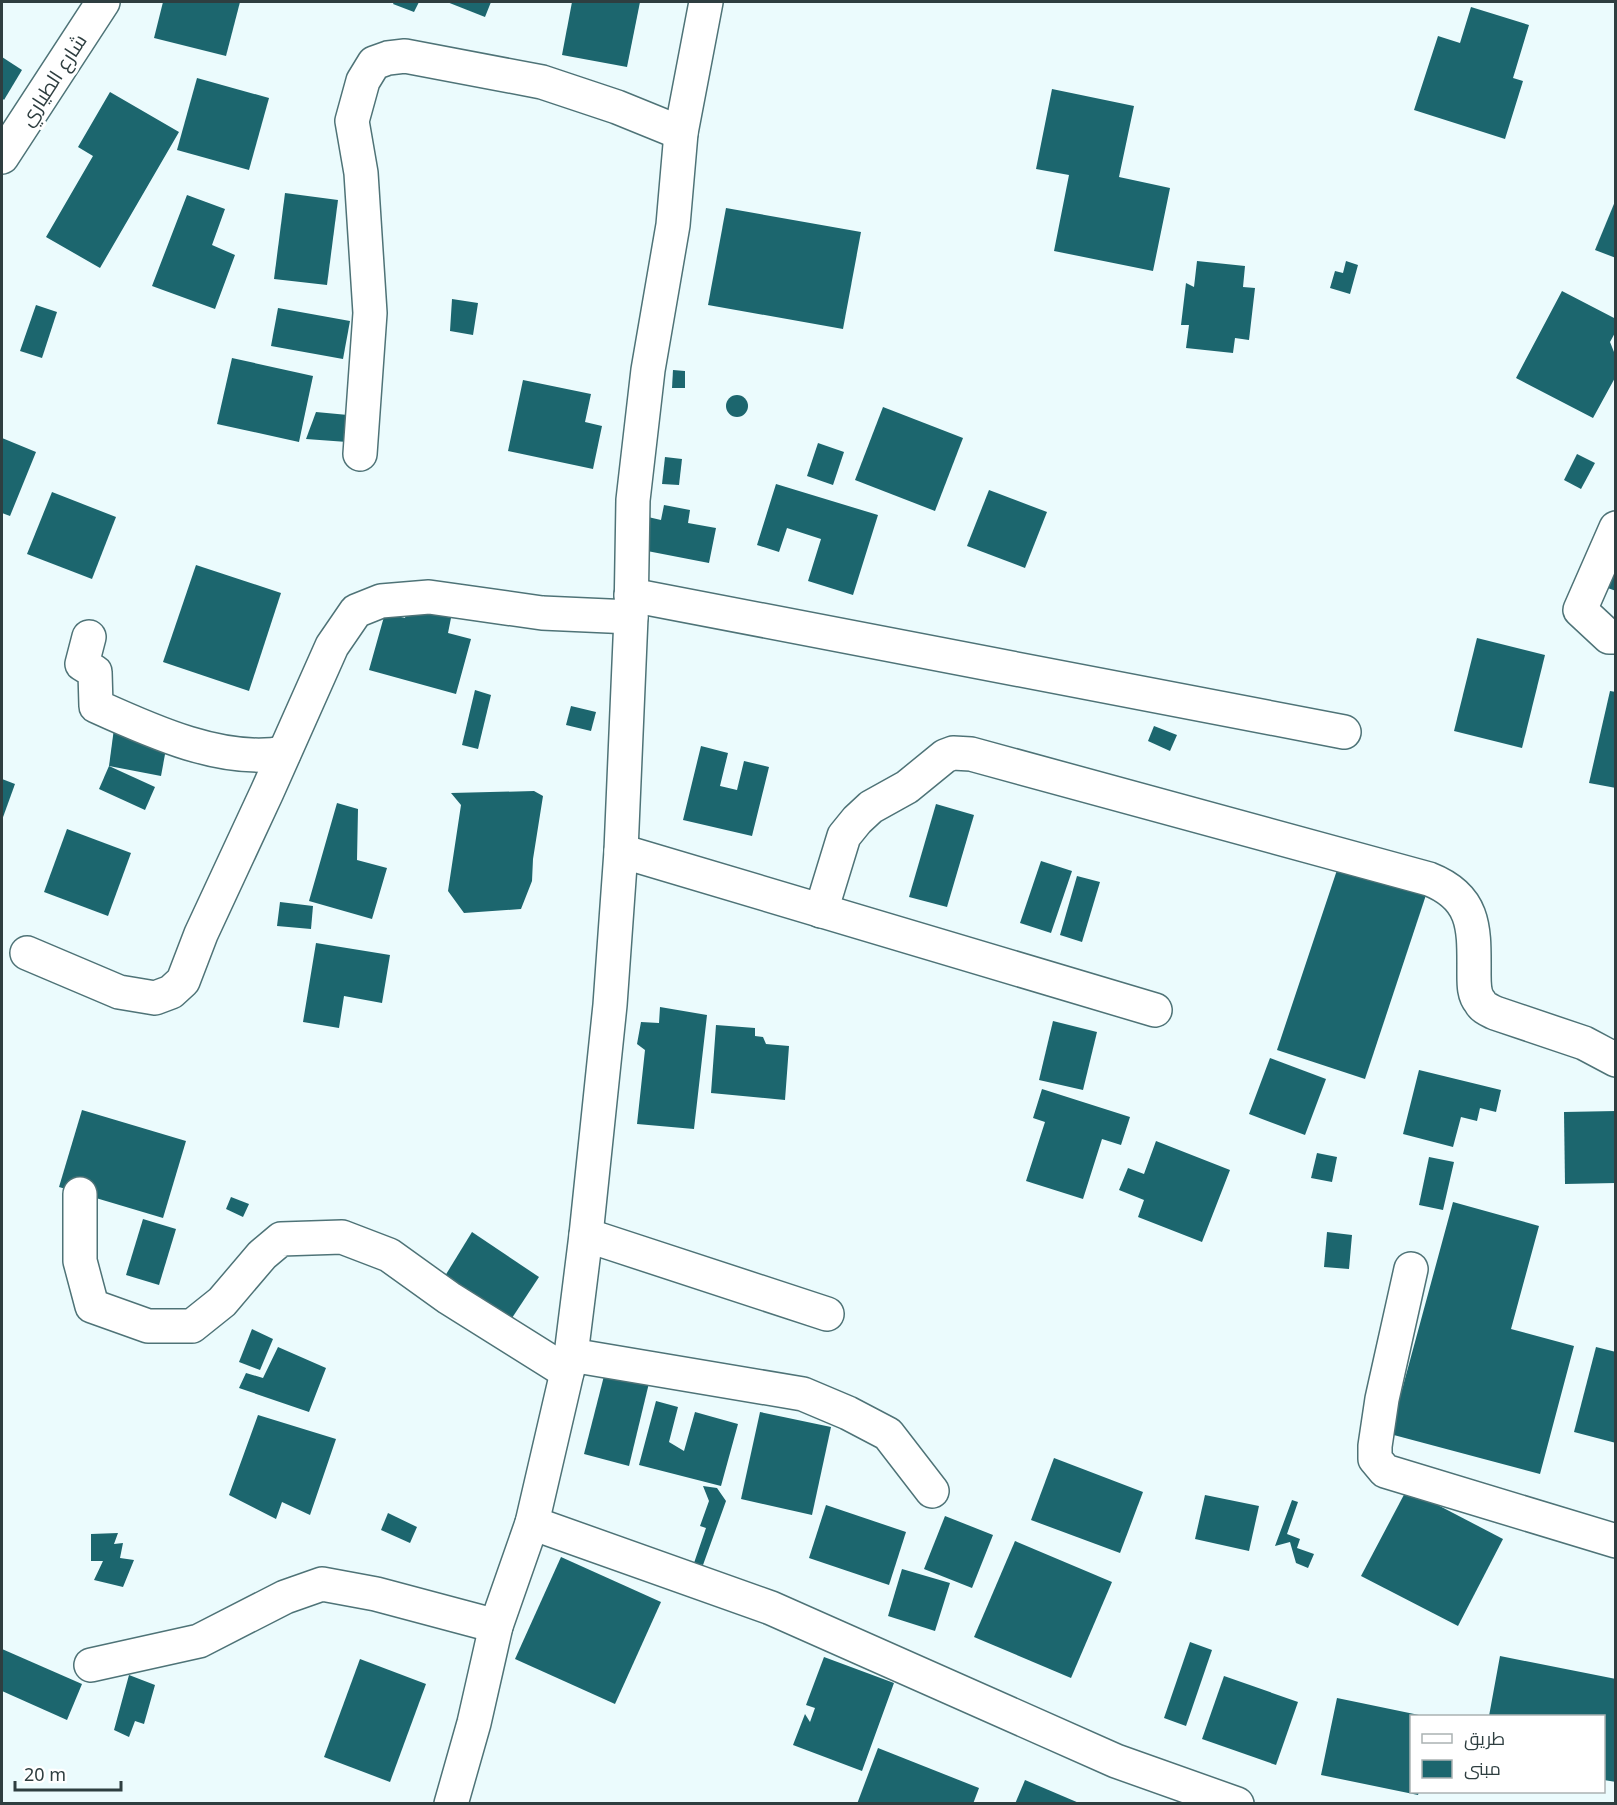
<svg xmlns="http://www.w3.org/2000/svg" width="1617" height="1805" font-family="'Noto Sans',Cairo,sans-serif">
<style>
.building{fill:#1c666e}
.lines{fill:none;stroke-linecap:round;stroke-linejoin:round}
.minor-casing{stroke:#4e7377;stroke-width:36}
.minor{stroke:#fff;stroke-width:33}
.labels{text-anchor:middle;stroke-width:6;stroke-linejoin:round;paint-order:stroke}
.street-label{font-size:20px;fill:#2e3e40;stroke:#fff}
</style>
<rect width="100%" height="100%" fill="#ebfbfd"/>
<g class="building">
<path d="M163,2h77l-14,54 -72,-18z"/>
<path d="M394,2h25l-5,10 -21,-8z"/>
<path d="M447,2h44l-6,15z"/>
<path d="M572,2h68l-13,65 -65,-12z"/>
<path d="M1471,7l58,18 -16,53 10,3 -18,58 -91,-29 24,-74 22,7z"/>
<path d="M2,57l20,13 -18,30 -2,-2z"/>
<path d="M197,78l72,20 -20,72 -72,-20z"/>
<path d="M1052,89l82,17 -15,71 51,11 -17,83 -99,-20 15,-76 -33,-6z"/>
<path d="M110,92l69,40 -79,136 -54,-31 47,-81 -15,-9z"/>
<path d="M285,193l53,7 -11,85 -53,-6z"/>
<path d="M187,195l38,14 -13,36 23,10 -20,54 -63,-23z"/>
<path d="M1616,199v59l-21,-8z"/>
<path d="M726,208l135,24 -18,97 -135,-24z"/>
<path d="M1197,261l48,5 -2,21 12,1 -6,52 -14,-2 -2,15 -47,-5 3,-23h-8l5,-42 8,4z"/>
<path d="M1346,261l12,4 -8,29 -20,-6 5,-17 8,2z"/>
<path d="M1562,291l54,28v12l-6,11 6,15v19l-23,42 -77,-40z"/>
<path d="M452,299l26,4 -5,32 -23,-4z"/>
<path d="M36,305l21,7 -15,46 -22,-7z"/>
<path d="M278,308l72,13 -7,38 -72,-13z"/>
<path d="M232,358l81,18 -14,66 -82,-18z"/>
<path d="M673,370l12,1v17h-13z"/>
<path d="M523,380l68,14 -6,28 17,4 -9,43 -85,-18z"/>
<circle cx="737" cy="406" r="11"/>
<path d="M883,407l80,31 -28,73 -80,-31z"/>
<path d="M316,412l32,3 -1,27 -41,-3z"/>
<path d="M2,438l34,14 -26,64 -8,-3z"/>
<path d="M818,443l26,9 -11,33 -26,-9z"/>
<path d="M1577,454l18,9 -14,26 -17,-9z"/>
<path d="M665,457l17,2 -3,26 -17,-1z"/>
<path d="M776,484l102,31 -25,80 -45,-14 13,-42 -34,-11 -8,24 -22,-7z"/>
<path d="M989,490l58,22 -22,56 -58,-22z"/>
<path d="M52,492l64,25 -24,62 -65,-25z"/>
<path d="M664,505l26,5 -2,13 28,5 -7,35 -67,-13 6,-33 13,3z"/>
<path d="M1616,560v31l-11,-4z"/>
<path d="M196,565l85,28 -32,98 -86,-29z"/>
<path d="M408,606l43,12 -3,15 23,6 -15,55 -87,-24 16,-57 20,5z"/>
<path d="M1477,638l68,17 -23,93 -68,-17z"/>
<path d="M475,690l16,5 -13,54 -16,-4z"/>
<path d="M1610,691l6,1v96l-27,-5z"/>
<path d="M571,706l25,6 -5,19 -25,-6z"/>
<path d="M115,721l51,28 -5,27 -52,-10z"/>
<path d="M1154,726l23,9 -7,16 -22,-10z"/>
<path d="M701,746l27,7 -8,33 17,4 7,-29 25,6 -17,69 -69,-16z"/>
<path d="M109,766l46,21 -10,23 -46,-21z"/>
<path d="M2,779l13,5 -13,36z"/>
<path d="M534,791l9,5 -10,63 -1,22 -11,28 -57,4 -16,-22 13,-86 -10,-12z"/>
<path d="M337,803l21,6 -1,51 30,8 -15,51 -63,-18z"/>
<path d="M936,804l38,11 -27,92 -38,-10z"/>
<path d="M67,829l64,24 -23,63 -64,-24z"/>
<path d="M1041,861l31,10 -21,62 -31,-10z"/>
<path d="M1338,867l88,28 -61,184 -88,-29z"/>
<path d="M1077,876l23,6 -18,60 -22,-7z"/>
<path d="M280,902l33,4 -2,23 -34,-3z"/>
<path d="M316,943l74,12 -8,48 -38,-7 -5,32 -36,-6z"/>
<path d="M660,1007l47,8 -13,114 -57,-5 8,-74 -8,-6 4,-22 18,1z"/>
<path d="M1053,1021l44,11 -14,58 -44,-10z"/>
<path d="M716,1025l39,3v8l8,1 3,7 23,2 -4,54 -74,-7z"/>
<path d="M1270,1058l56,21 -21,56 -56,-21z"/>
<path d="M1419,1070l82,20 -5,22 -16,-4 -3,13 -16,-4 -8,30 -50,-13z"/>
<path d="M1042,1089l88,28 -9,28 -19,-6 -19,60 -57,-18 19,-59 -12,-4z"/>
<path d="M82,1110l104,31 -23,77 -104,-31z"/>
<path d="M1616,1111v72l-51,1 -1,-72z"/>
<path d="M1156,1141l74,29 -28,72 -64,-25 6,-17 -25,-10 9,-22 16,6z"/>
<path d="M1317,1153l20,4 -5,25 -21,-4z"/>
<path d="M1429,1157l25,5 -11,48 -24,-5z"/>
<path d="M231,1197l18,7 -6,13 -17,-8z"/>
<path d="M1453,1202l86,24 -28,103 63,17 -34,128 -150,-40z"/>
<path d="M143,1219l33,10 -17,56 -33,-10z"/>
<path d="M472,1232l67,45 -27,41 -67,-42z"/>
<path d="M1327,1232l25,3 -3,34 -25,-2z"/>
<path d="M252,1329l21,10 -13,31 -21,-8z"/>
<path d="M278,1347l48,21 -17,44 -70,-24 7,-15 17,5z"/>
<path d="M1596,1347l20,5v91l-42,-11z"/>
<path d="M605,1372l44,11 -20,83 -45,-12z"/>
<path d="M656,1401l22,6 -9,35 15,9 11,-39 43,12 -17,62 -82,-21z"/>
<path d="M760,1412l71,15 -19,88 -71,-16z"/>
<path d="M258,1415l78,24 -26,76 -28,-13 -6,17 -47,-24z"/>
<path d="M1054,1458l89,34 -23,61 -89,-33z"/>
<path d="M703,1486l14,2 9,13 -23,64 -9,-2 12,-35 -6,-2 9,-25z"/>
<path d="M1407,1489l96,50 -45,87 -97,-50z"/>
<path d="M1205,1495l54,11 -10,45 -54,-12z"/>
<path d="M1292,1500l6,2 -11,32 13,5 -3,9 17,6 -6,14 -12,-5 -6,-21 -15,4z"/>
<path d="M826,1505l80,27 -17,53 -80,-27z"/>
<path d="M388,1513l29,14 -7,16 -29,-13z"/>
<path d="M945,1516l48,19 -21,53 -48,-19z"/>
<path d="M118,1533l-4,11 9,-1 -3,15 14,2 -11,27 -29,-7 9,-19h-12v-27z"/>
<path d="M1015,1541l97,41 -41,96 -97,-41z"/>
<path d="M561,1557l100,45 -46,102 -100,-45z"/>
<path d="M902,1569l48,14 -15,48 -47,-15z"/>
<path d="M1190,1642l22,8 -26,76 -22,-8z"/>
<path d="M2,1649l80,35 -15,36 -65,-29z"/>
<path d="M1500,1656l116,23v103l-12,-2v-64h-115z"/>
<path d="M824,1657l70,26 -32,88 -69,-26 12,-31 5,8 5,-14 -9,-3z"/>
<path d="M360,1659l66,25 -36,98 -66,-25z"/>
<path d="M129,1675l26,10 -11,39 -9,-3 -6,16 -15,-7z"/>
<path d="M1224,1676l74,26 -22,63 -74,-26z"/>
<path d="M1337,1698l82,17 -7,1v76h7l-1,3 -97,-20z"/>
<path d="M878,1748l101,40 -6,16h-116z"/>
<path d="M1025,1780l54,23v1h-64z"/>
</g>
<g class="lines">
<defs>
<g id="minor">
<path d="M2,157l101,-155"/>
<path d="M360,454l10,-141 -9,-140 -9,-52 11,-40 11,-18 14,-5 17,-2 137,26 75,25 64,26"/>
<path d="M1616,528l-36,82 29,27h7"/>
<path d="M631,595l713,137"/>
<path d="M89,637l-7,27 13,8 1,34c55,25 127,58 188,47"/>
<path d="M621,851l534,159"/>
<path d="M821,911l23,-75 13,-16 14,-13 36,-20 38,-31 8,-3 18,1 458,125c48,19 45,51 45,96 0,10 0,20 6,27 3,6 9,8 15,11l89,30 32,17"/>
<path d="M27,953l92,39 36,6 16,-6 12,-11 18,-47 66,-142 65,-146 24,-35 25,-10 48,-4 113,16 89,4"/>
<path d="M80,1194v67l12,45 56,20h44l30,-24 40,-47 19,-16 61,-2 47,18 60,43 118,74"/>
<path d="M586,1235l241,79"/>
<path d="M1411,1269l-29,130 -7,47v13l10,12 231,70"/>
<path d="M571,1355l232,39 45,19 40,21 44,57"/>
<path d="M532,1523l239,85 345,153 121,43"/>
<path d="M91,1665l108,-24 86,-44 37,-13 54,10 120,32"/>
<path d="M451,1804l23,-81 22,-97 36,-103 39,-168 15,-120 24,-230 11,-154 10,-234 2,-117 15,-130 25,-145 8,-92 25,-131"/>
</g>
</defs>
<use href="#minor" class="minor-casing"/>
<use href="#minor" class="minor"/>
</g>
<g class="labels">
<g class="street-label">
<text transform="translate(53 80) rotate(-57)" y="7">شارع الطياري</text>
</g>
</g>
<rect width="1617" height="1805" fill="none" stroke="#2e3e40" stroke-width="6"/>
<rect x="1410" y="1715" width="195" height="78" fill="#ffffff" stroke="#abb2b3" stroke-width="1.5"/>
<rect x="1422" y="1734" width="30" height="9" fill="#ffffff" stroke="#abb2b3" stroke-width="1.5"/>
<text x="1464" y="1745" font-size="18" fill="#2e3e40">طريق</text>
<rect x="1422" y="1760" width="30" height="18" fill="#1c666e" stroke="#abb2b3" stroke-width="1.5"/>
<text x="1464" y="1775" font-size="18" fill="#2e3e40">مبنى</text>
<path d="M15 1781v9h106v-9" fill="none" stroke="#2e3e40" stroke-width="3"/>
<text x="24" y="1781" font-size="18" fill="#2e3e40" stroke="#ffffff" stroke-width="4.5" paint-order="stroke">20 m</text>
</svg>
